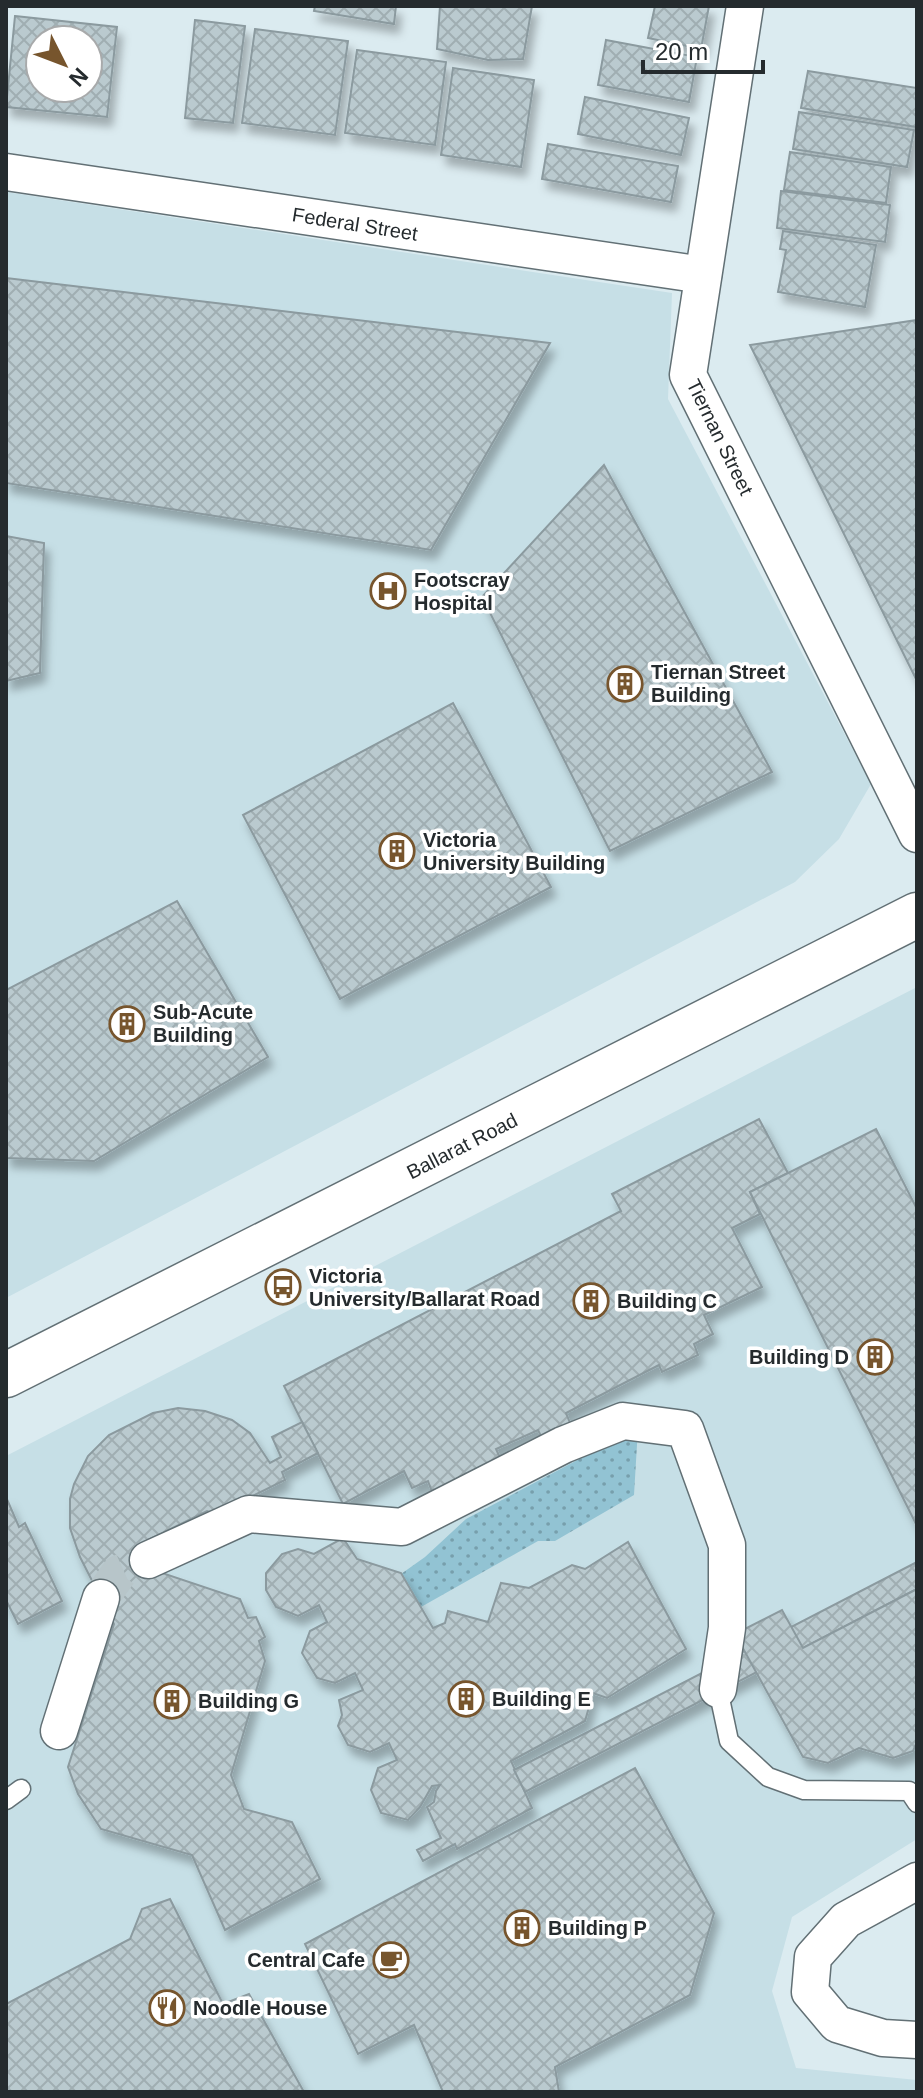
<svg xmlns="http://www.w3.org/2000/svg" width="923" height="2098" font-family="Arial,sans-serif">
<style>
.built{fill:#c6dfe6}
.green{fill:url(#green-dots)}
.building{fill:url(#building-cross-hatch);stroke:#8b9a9f;stroke-width:2;fill-rule:evenodd;filter:url(#shadow)}
.lines{fill:none;stroke-linecap:round;stroke-linejoin:round}
.minor-tunnel{stroke:#b7c5c9;stroke-width:36;stroke-dasharray:36 18;stroke-linecap:butt}
.service-casing{stroke:#627075;stroke-width:21}
.minor-casing{stroke:#627075;stroke-width:39}
.trunk-casing{stroke:#627075;stroke-width:47}
.service{stroke:#fff;stroke-width:18}
.minor{stroke:#fff;stroke-width:36}
.trunk{stroke:#fff;stroke-width:44}
.labels{text-anchor:middle;stroke-width:7;stroke-linejoin:round;paint-order:stroke}
.street-label{font-size:20px;fill:#252b2e;stroke:#fff}
.poi-label{font-size:20px;font-weight:bold;fill:#252b2e;stroke:#fff;text-anchor:start}
</style>
<defs>
<pattern id="green-dots" width="8" height="8" patternUnits="userSpaceOnUse" patternTransform="scale(2)"><rect width="8" height="8" fill="#92c3d3"/><path d="M2 2h.1M6 6h.1" fill="none" stroke="#779fac" stroke-width="1.8" stroke-linecap="round"/></pattern>
<pattern id="building-cross-hatch" width="8" height="8" patternUnits="userSpaceOnUse" patternTransform="scale(2)"><rect width="8" height="8" fill="#bacacf"/><path d="M0 0l8 8M0 8l8-8" fill="none" stroke="#a0aeb2"/></pattern>
<filter id="shadow"><feDropShadow dx="5" dy="9" stdDeviation="4" flood-color="#0004"/></filter>
</defs>
<rect width="100%" height="100%" fill="#dbebf0"/>
<g class="built">
<path d="M6,192l666,101 -4,106 203,385 -32,55 -44,43 -789,416z"/>
<path d="M917,987v852l-125,78 -20,74 24,77 121,12v12h-911v-636z"/>
</g>
<path class="green" d="M638,1428l-4,67 -79,46h-17l-117,66 -20,-33 24,-17 41,-38z"/>
<g class="building">
<path d="M315,6h81l-2,18 -80,-13z"/>
<path d="M440,6h92l-9,53 -35,1 -51,-11z"/>
<path d="M655,6h54l-8,43 -53,-11z"/>
<path d="M15,16l102,11 -10,90 -101,-10zM40,40h48v48h-48z"/>
<path d="M195,20l50,6 -12,97 -48,-5z"/>
<path d="M255,29l93,12 -13,94 -93,-12z"/>
<path d="M606,40l91,17 -8,45 -91,-17z"/>
<path d="M357,50l89,12 -11,83 -90,-12z"/>
<path d="M453,68l81,12 -13,87 -80,-12z"/>
<path d="M808,71l109,17 -1,39 -115,-19z"/>
<path d="M585,97l104,21 -8,37 -103,-21z"/>
<path d="M799,112l115,18 -7,37 -114,-18z"/>
<path d="M548,144l130,22 -7,36 -129,-23z"/>
<path d="M790,152l101,15 -5,36 -102,-13z"/>
<path d="M781,191l109,14 -5,37 -108,-14z"/>
<path d="M783,231l93,14 -11,62 -87,-15 8,-42 -6,-1z"/>
<path d="M6,278l544,65 -119,207 -425,-67z"/>
<path d="M917,320v361l-167,-336z"/>
<path d="M604,465l168,307 -162,79 -128,-254z"/>
<path d="M6,536l38,7 -4,130 -34,8z"/>
<path d="M453,703l98,184 -211,112 -97,-184z"/>
<path d="M177,901l91,156 -174,104 -88,-3v-168z"/>
<path d="M759,1119l29,54 -38,19 10,22 -28,14 30,59 -58,28 9,19 -19,10 4,11 -36,17 -3,-7 -93,48 4,10 -28,15 -4,-8 -42,19 5,11 -69,32 -4,-11 -16,7 -8,-17 -61,33 -59,-118 337,-175 -9,-17z"/>
<path d="M876,1129l41,80v317l-167,-334z"/>
<path d="M178,1408l27,3 27,9 18,13 20,30 11,-6 -9,-20 30,-15 16,31 -36,19 3,8 -69,34 -9,-3 -67,33 13,26 87,29 8,19 8,-1 9,20 -6,4 6,20 -34,114 13,34 48,13 28,57 -95,51 -33,-75 -91,-26 -23,-35 -10,-27 46,-143 -34,-67 -10,-29v-29l4,-15 14,-28 21,-21 44,-22z"/>
<path d="M6,1497l13,30 6,-4 37,78 -44,23 -12,-24z"/>
<path d="M343,1538l14,21 44,14 32,55 12,-5 3,-12 40,11 13,-39 28,5 43,-23 13,4 43,-27 58,107 -79,49 -14,-5 -8,28 -74,40 21,47 -75,41 -2,-5 -32,17 -6,-11 24,-12 -14,-31 7,-5 2,-11 4,-6 -8,1 -12,21 -12,13 -27,-7 -10,-23 7,-22 19,-8 -8,-17 -19,9 -22,-7 -10,-19 4,-11 -3,-15 24,-10 -8,-17 -20,10 -18,-5 -15,-25 8,-22 17,-9 -8,-17 -21,11 -22,-9 -10,-17v-17l16,-19 16,-5 16,5z"/>
<path d="M917,1562v27l-392,203 -11,-22z"/>
<path d="M917,1589v153l-4,9 -20,7 -34,-10 -31,15 -25,-6 -68,-123 47,-24 21,38z"/>
<path d="M635,1768l79,145 -24,82 -135,72 4,25h-116l-29,-67 -56,29 -53,-110z"/>
<path d="M170,1899l53,105 26,-10 55,98h-298v-88l124,-65 12,-30z"/>
</g>
<g class="lines">
<path class="minor-tunnel" d="M101,1598l18,-25 29,-13"/>
<defs>
<g id="service">
<path d="M718,1689l11,52 39,36 36,13 105,1 8,12"/>
<path d="M6,1800l15,-11"/>
</g>
<g id="minor">
<path d="M745,6l-57,369 229,459"/>
<path d="M6,172l697,103"/>
<path d="M148,1560l101,-46 153,13 161,-82 60,-24 62,8 42,116v83l-9,61"/>
<path d="M59,1731l42,-133"/>
<path d="M917,1881l-71,39 -33,37 -3,35 27,32 46,14 34,2"/>
</g>
<path id="trunk" d="M6,1375l911,-460"/>
</defs>
<use href="#service" class="service-casing"/>
<use href="#minor" class="minor-casing"/>
<use href="#trunk" class="trunk-casing"/>
<use href="#service" class="service"/>
<use href="#minor" class="minor"/>
<use href="#trunk" class="trunk"/>
</g>
<defs>
<symbol id="hospital-ring" viewBox="-11 -11 22 22"><circle r="9.5" fill="#fff" stroke="#77552d" stroke-width="1.5"/><path d="M-5-5h3v3.5h4V-5h3V5h-3V1.5h-4V5h-3Z" fill="#77552d"/></symbol>
<symbol id="building-ring" viewBox="-11 -11 22 22"><circle r="9.5" fill="#fff" stroke="#77552d" stroke-width="1.5"/><path d="M-4-6H4V6H1V3H-1V6H-4ZM-2.5-4.3h1.7v1.8h-1.7ZM.8-4.3h1.7v1.8H.8ZM-2.5-1h1.7V.8h-1.7ZM.8-1h1.7V.8H.8Z" fill="#77552d"/></symbol>
<symbol id="bus-ring" viewBox="-11 -11 22 22"><circle r="9.5" fill="#fff" stroke="#77552d" stroke-width="1.5"/><path d="M-5-6H5V4H4V6H2V4H-2V6H-4V4H-5ZM-3.5-4V0h7V-4ZM-3.5 1.2v1.5H-2V1.2ZM2 1.2v1.5H3.5V1.2Z" fill="#77552d"/></symbol>
<symbol id="cafe-ring" viewBox="-11 -11 22 22"><circle r="9.5" fill="#fff" stroke="#77552d" stroke-width="1.5"/><path d="M-5.5-4.5H6V0H3Q3 3.5 0 3.5H-2.5Q-5.5 3.5-5.5 0ZM3-3.2v2h1.7v-2ZM-6 4.5H4V6H-6Z" fill="#77552d"/></symbol>
<symbol id="restaurant-ring" viewBox="-11 -11 22 22"><circle r="9.5" fill="#fff" stroke="#77552d" stroke-width="1.5"/><path d="M-5-6h1v4h1v-4h1v4h1v-4h1v5L-1.5 .5V6h-2V.5L-5-1ZM5-6V6H3V1.5H1.5Q1.5-4 5-6Z" fill="#77552d"/></symbol>
</defs>
<g fill-rule="evenodd">
<use href="#hospital-ring" x="368" y="571" width="40" height="40"/>
<use href="#building-ring" x="605" y="664" width="40" height="40"/>
<use href="#building-ring" x="377" y="831" width="40" height="40"/>
<use href="#building-ring" x="107" y="1004" width="40" height="40"/>
<use href="#bus-ring" x="263" y="1267" width="40" height="40"/>
<use href="#building-ring" x="571" y="1281" width="40" height="40"/>
<use href="#building-ring" x="855" y="1337" width="40" height="40"/>
<use href="#building-ring" x="446" y="1679" width="40" height="40"/>
<use href="#building-ring" x="152" y="1681" width="40" height="40"/>
<use href="#building-ring" x="502" y="1908" width="40" height="40"/>
<use href="#cafe-ring" x="371" y="1940" width="40" height="40"/>
<use href="#restaurant-ring" x="147" y="1988" width="40" height="40"/>
</g>
<g class="labels">
<g class="street-label">
<text transform="translate(355 224) rotate(9)" y="7">Federal Street</text>
<text transform="translate(720 437) rotate(64)" y="7">Tiernan Street</text>
<text transform="translate(462 1146) rotate(-27)" y="7">Ballarat Road</text>
</g>
<g class="poi-label">
<text x="414" y="587">Footscray<tspan x="414" dy="23">Hospital</tspan></text>
<text x="651" y="679">Tiernan Street<tspan x="651" dy="23">Building</tspan></text>
<text x="423" y="847">Victoria<tspan x="423" dy="23">University Building</tspan></text>
<text x="153" y="1019">Sub-Acute<tspan x="153" dy="23">Building</tspan></text>
<text x="309" y="1283">Victoria<tspan x="309" dy="23">University/Ballarat Road</tspan></text>
<text x="617" y="1308">Building C</text>
<text x="849" y="1364" text-anchor="end">Building D</text>
<text x="492" y="1706">Building E</text>
<text x="198" y="1708">Building G</text>
<text x="548" y="1935">Building P</text>
<text x="365" y="1967" text-anchor="end">Central Cafe</text>
<text x="193" y="2015">Noodle House</text>
</g>
</g>
<rect width="923" height="2098" fill="none" stroke="#252b2e" stroke-width="16"/>
<g transform="translate(64 64) rotate(132)"><circle r="38" fill="#ffffff" stroke="#a8aaab" stroke-width="2"/>
<path d="M0-6L14 30L0 20L-14 30Z" fill="#77552d"/>
<text y="-12" font-size="22" font-weight="bold" text-anchor="middle" fill="#252b2e">N</text>
</g>
<path d="M643 60v12h120v-12" fill="none" stroke="#252b2e" stroke-width="4"/>
<text x="655" y="60" font-size="24" fill="#252b2e" stroke="#ffffff" stroke-width="6" paint-order="stroke">20 m</text>
</svg>
